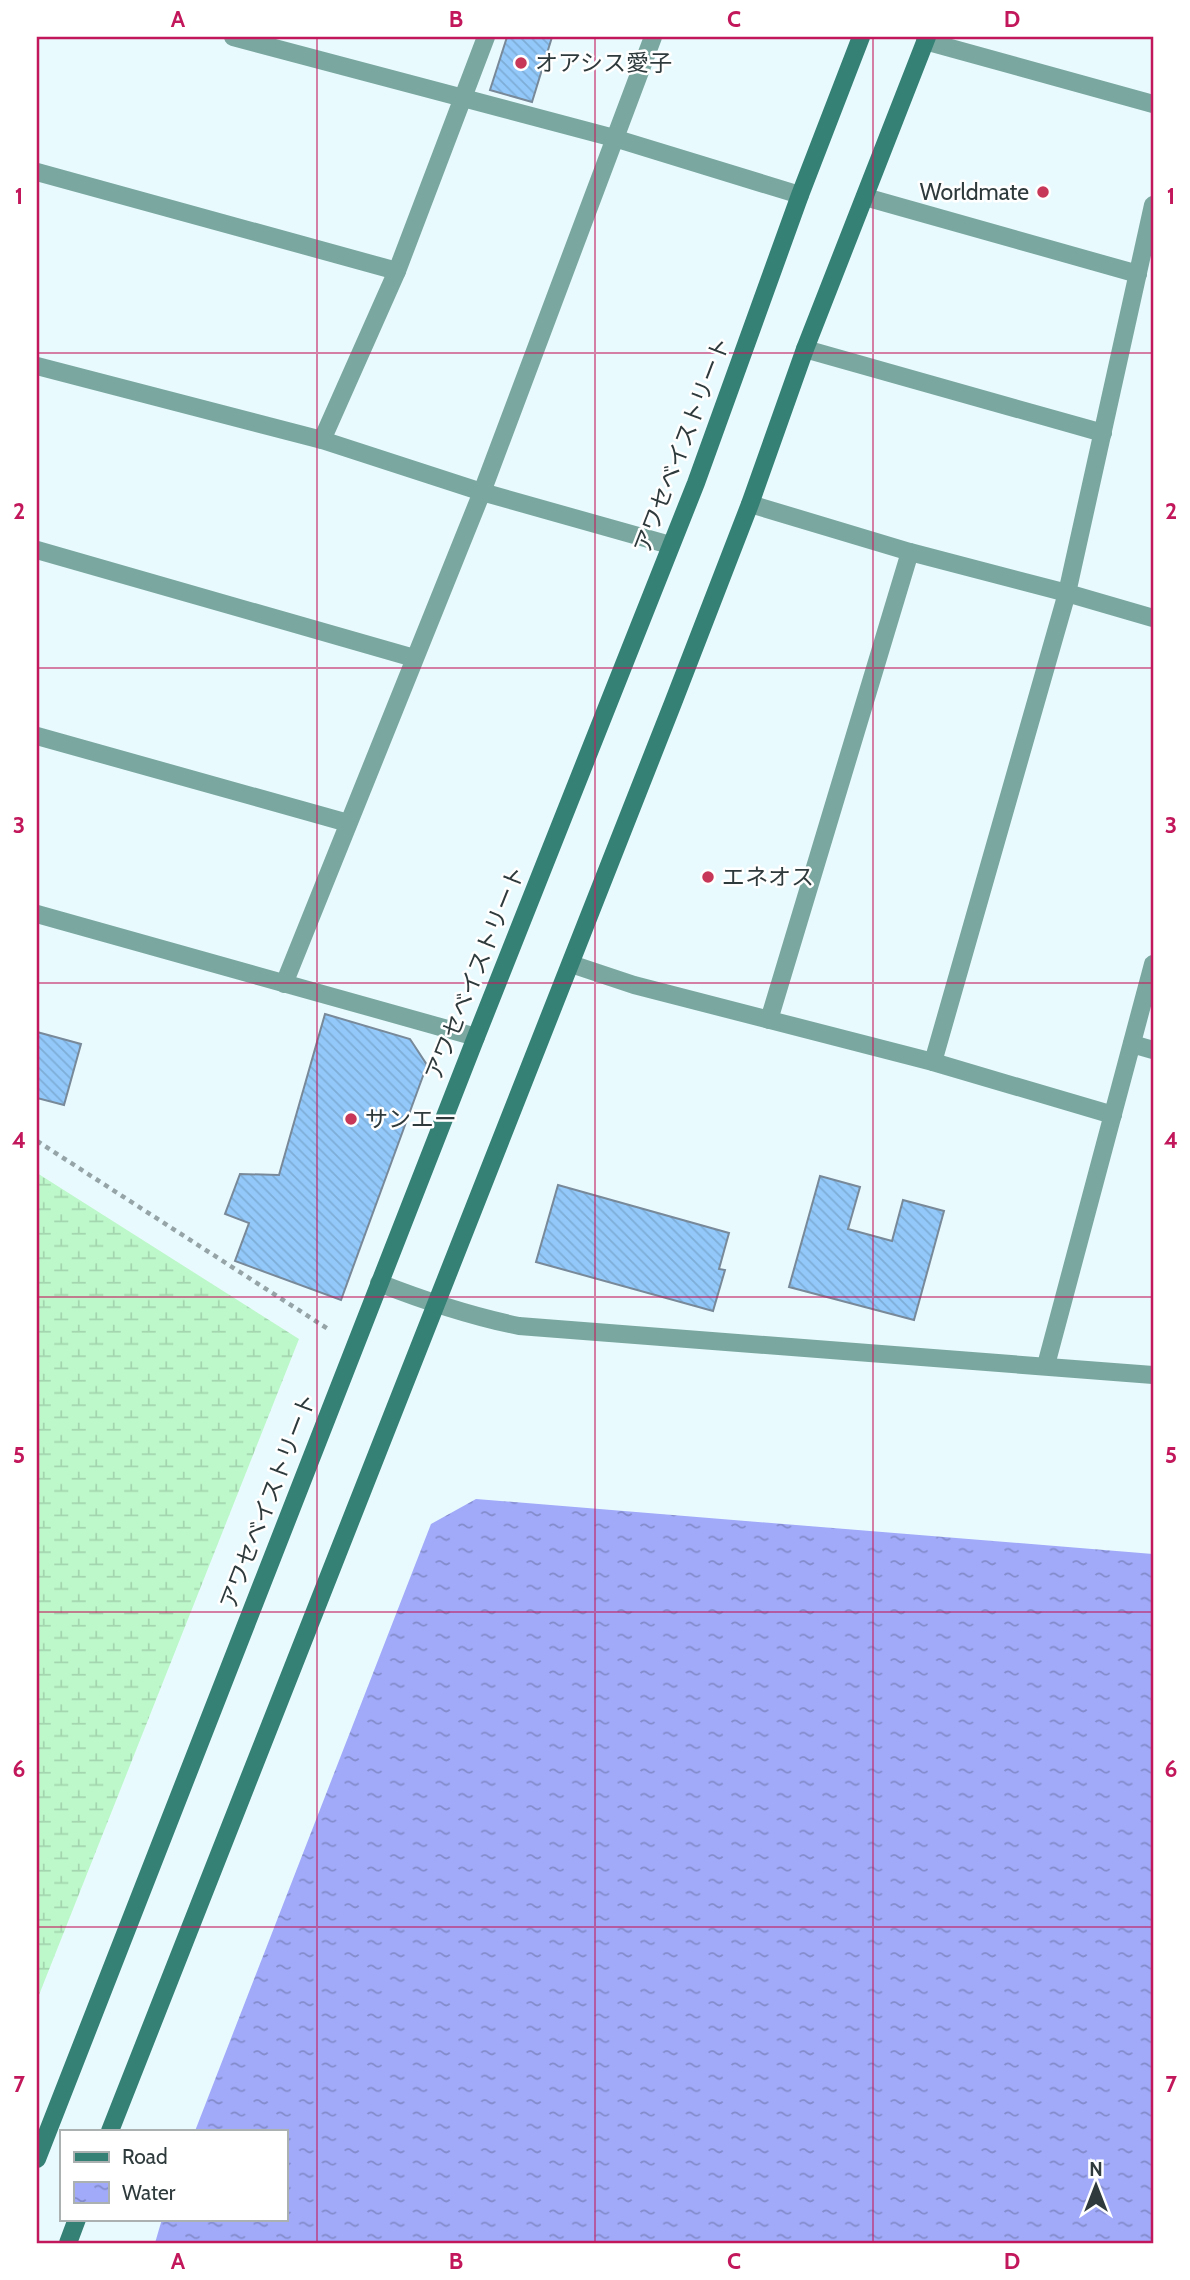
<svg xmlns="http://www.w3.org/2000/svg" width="1190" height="2280" font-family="Cabin,'Noto Sans JP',sans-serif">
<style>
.wetland{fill:url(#wetland-marsh)}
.water{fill:url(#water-ripples)}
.building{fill:url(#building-back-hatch);stroke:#788999;stroke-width:2}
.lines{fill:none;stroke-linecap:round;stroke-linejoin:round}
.path{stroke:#95a4a7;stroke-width:4.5;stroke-dasharray:5 5;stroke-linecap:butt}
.minor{stroke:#7aa8a0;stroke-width:18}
.tertiary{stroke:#7aa8a0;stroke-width:18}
.secondary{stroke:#358176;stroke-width:18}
.grid{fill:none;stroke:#c2185b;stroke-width:2;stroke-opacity:0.55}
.poi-dot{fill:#c73757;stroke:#fff;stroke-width:2.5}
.labels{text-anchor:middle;stroke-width:5;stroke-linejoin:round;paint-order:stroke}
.poi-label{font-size:23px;fill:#2e3a3c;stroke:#fff;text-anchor:start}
.street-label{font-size:23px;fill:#2e3a3c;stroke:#fff}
.neatline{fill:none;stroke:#c2185b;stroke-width:2.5}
.grid-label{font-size:23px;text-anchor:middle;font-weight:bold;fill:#c2185b}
</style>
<defs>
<pattern id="wetland-marsh" width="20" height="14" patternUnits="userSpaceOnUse" patternTransform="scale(1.75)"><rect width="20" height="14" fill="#bdf8ca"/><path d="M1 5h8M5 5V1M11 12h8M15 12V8" fill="none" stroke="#a3d5ae"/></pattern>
<pattern id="water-ripples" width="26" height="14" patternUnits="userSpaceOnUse" patternTransform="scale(1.75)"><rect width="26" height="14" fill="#a0aaf9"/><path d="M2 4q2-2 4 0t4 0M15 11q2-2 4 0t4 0" fill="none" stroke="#838bcb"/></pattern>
<pattern id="building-back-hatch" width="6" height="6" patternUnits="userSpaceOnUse" patternTransform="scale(1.75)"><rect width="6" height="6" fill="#92c9fa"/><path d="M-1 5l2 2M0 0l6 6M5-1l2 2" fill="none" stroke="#7eadd7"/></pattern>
</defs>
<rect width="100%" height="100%" fill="#e9fafe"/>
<path class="wetland" d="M37,1173l262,166 -262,661z"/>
<path class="water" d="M476,1499l677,55v689h-998l7,-24h123v-88h-90l236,-607z"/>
<g class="building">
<path d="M507,37h45l-20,65 -42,-12z"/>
<path d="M325,1014l85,25 17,26 -86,235 -106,-39 14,-38 -24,-9 15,-40 39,1z"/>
<path d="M37,1032l44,12 -17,61 -27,-7z"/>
<path d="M820,1176l40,11 -12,42 44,12 11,-41 41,11 -30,109 -125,-33z"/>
<path d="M558,1185l171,48 -10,36 6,1 -12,41 -177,-49z"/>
</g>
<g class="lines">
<path class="path" d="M37,1141l291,188"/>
<g class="minor">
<path d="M233,37l381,101 186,57"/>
<path d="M925,41l228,63"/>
<path d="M37,172l360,99"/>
<path d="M865,197l273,77"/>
<path d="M805,349l298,84"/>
<path d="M37,366l285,74 160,52 188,53"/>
<path d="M322,440l75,-169 89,-234"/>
<path d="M750,504l160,48 157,41 86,25"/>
<path d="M37,550l377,108"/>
<path d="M37,736l311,87"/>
<path d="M37,914l439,123"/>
<path d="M571,964l63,21 299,77 180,53"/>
<path d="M284,984l198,-492 171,-455"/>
<path d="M769,1020l141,-468"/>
<path d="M1132,1044l21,6"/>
<path d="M933,1062l134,-469 86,-388"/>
<path d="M1046,1365l107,-401"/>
</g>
<path class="tertiary" d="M379,1283c46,18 91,33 140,43l634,49"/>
<g class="secondary">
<path d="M110,2131l563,-1428 77,-199 55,-155 122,-312"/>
<path d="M37,2159l439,-1122 220,-554 104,-288 61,-158"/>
<path d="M68,2243l9,-24"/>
</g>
</g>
<path class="grid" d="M317,37v2206M595,37v2206M873,37v2206M37,353h1116M37,668h1116M37,983h1116M37,1297h1116M37,1612h1116M37,1927h1116"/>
<g class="poi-dot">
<circle cx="521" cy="63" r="7"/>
<circle cx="1043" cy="192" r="7"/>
<circle cx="708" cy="877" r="7"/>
<circle cx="351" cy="1119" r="7"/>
</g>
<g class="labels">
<g class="poi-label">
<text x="535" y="71">オアシス愛子</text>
<text x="1029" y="200" text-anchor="end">Worldmate</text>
<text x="722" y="885">エネオス</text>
<text x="365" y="1127">サンエー</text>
</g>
<g class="street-label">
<text transform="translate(682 445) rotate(-69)" y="8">アワセベイストリート</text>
<text transform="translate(475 973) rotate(-68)" y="8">アワセベイストリート</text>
<text transform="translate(268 1501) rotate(-69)" y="8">アワセベイストリート</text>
</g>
</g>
<rect width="1190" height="2280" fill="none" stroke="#ffffff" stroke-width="77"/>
<rect x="60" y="2130" width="228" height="91" fill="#ffffff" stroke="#abb0b1" stroke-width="2"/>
<rect x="74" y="2152" width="35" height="10" fill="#358176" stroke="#abb0b1" stroke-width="2"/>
<text x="122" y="2164" font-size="21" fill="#2e3a3c">Road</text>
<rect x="74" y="2182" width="35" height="21" fill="url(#water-ripples)" stroke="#abb0b1" stroke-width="2"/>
<text x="122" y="2200" font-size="21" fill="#2e3a3c">Water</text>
<g transform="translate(1096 2186)" stroke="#ffffff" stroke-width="5" paint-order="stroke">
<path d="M0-5L12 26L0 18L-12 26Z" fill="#2e3a3c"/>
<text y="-10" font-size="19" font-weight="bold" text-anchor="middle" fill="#2e3a3c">N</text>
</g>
<rect x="38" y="38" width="1114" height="2204" class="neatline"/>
<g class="grid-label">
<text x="178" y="27">A</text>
<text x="456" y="27">B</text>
<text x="734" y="27">C</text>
<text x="1012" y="27">D</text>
<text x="19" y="204">1</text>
<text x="1171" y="204">1</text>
<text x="19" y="519">2</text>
<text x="1171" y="519">2</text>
<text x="19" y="833">3</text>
<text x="1171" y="833">3</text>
<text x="19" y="1148">4</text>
<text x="1171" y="1148">4</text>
<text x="19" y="1463">5</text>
<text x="1171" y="1463">5</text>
<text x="19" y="1777">6</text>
<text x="1171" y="1777">6</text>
<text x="19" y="2092">7</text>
<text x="1171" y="2092">7</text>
<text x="178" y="2269">A</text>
<text x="456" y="2269">B</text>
<text x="734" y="2269">C</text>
<text x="1012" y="2269">D</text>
</g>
</svg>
